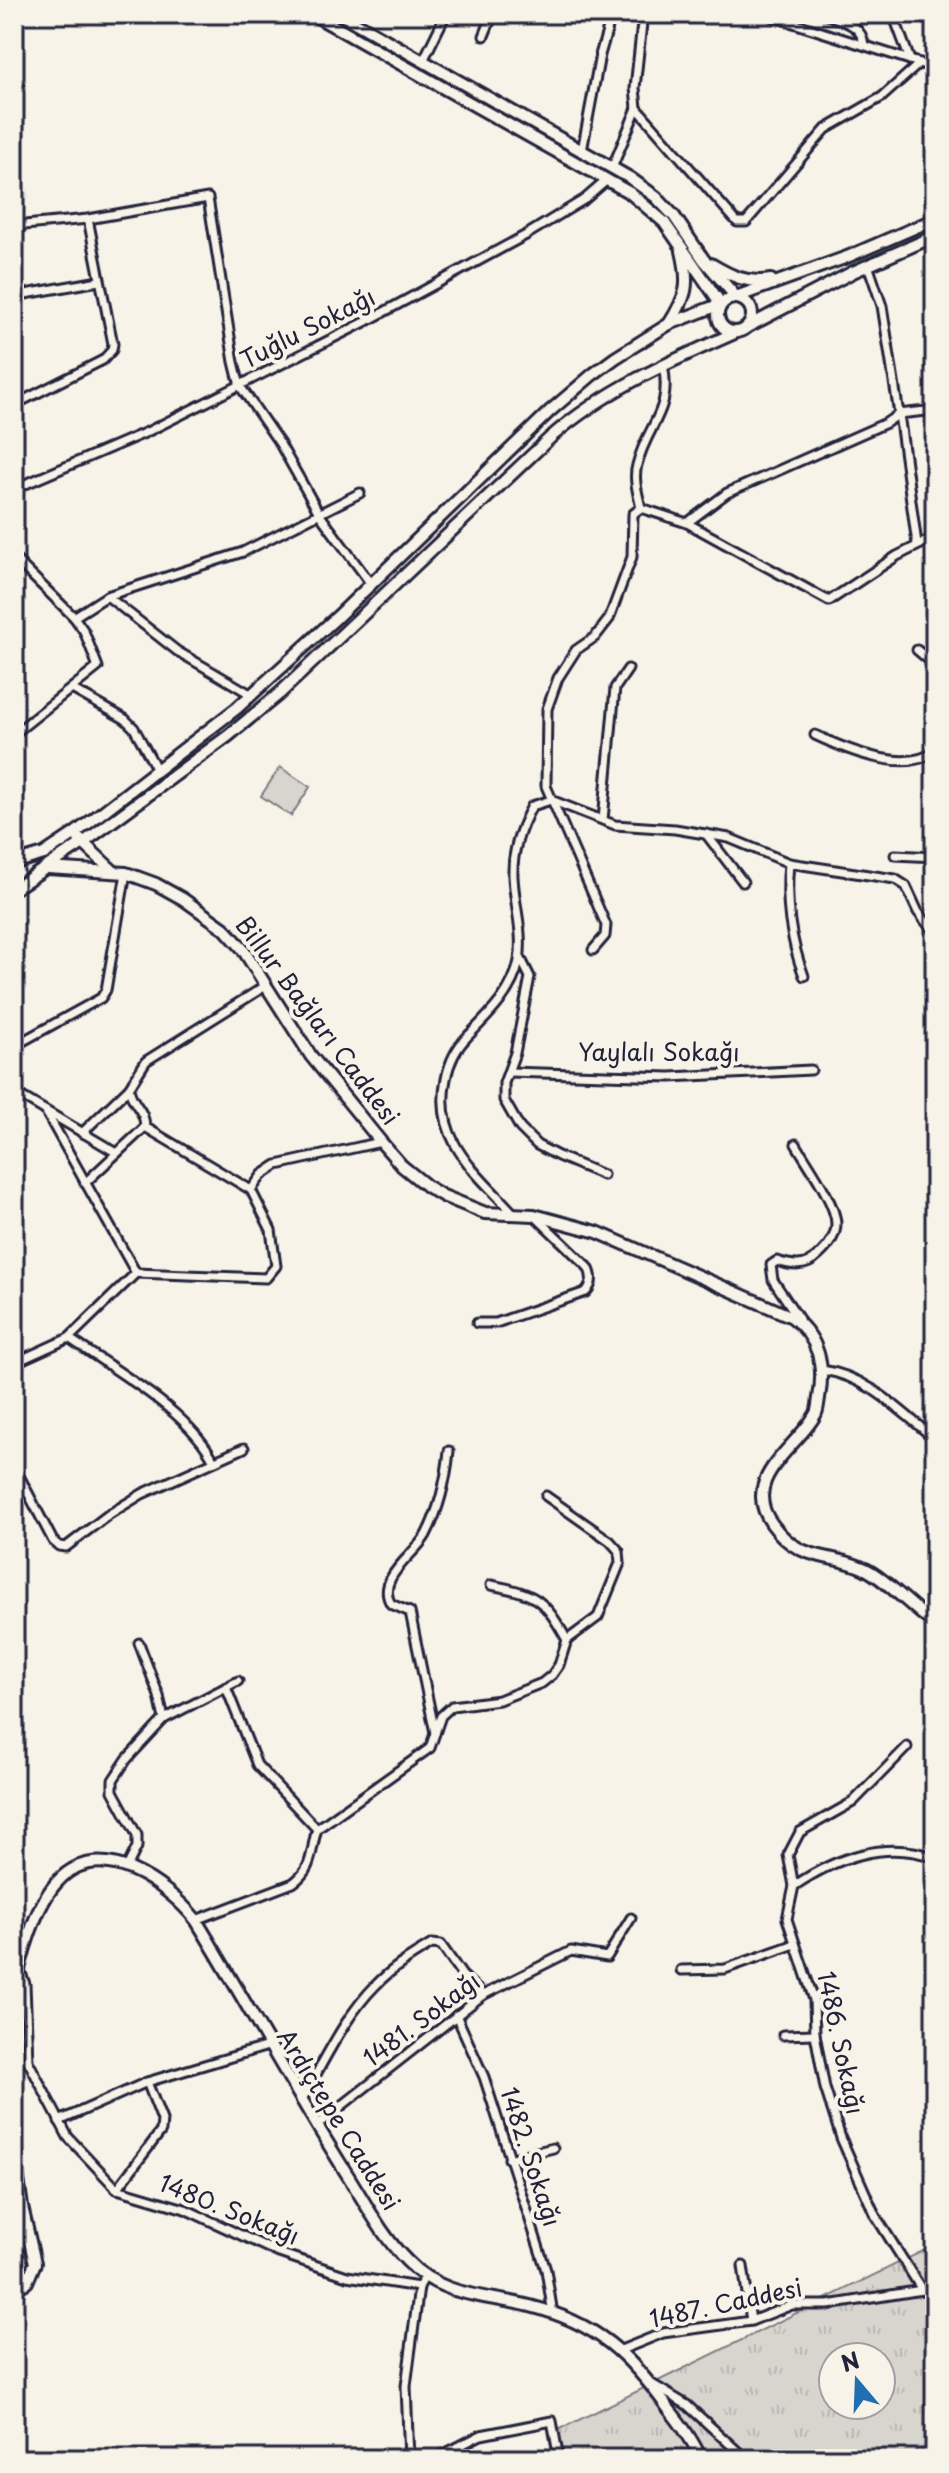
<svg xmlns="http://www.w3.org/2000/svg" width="949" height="2473" font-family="'Playpen Sans',sans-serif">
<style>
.built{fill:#e7e3db}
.grass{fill:url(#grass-tufts);stroke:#7d7c85;stroke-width:2;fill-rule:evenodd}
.park{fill:#d8d5cf;stroke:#7d7c85;stroke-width:2}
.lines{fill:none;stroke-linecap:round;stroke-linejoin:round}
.street-casing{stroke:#22223b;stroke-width:13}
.secondary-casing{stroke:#22223b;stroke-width:16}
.street{stroke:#f7f3e8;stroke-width:7}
.secondary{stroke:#f7f3e8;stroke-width:10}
.labels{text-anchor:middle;stroke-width:8;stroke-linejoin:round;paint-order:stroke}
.street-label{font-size:24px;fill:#22223b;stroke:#f7f3e8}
</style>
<defs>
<pattern id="grass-tufts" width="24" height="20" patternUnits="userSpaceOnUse" patternTransform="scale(2)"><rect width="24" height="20" fill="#d8d5cf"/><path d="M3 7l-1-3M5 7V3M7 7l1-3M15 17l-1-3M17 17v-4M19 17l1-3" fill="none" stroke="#b9b7b3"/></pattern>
</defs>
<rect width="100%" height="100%" fill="#f7f3e8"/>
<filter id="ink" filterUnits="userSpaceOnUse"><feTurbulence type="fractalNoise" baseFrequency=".0125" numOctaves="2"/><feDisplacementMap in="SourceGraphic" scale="16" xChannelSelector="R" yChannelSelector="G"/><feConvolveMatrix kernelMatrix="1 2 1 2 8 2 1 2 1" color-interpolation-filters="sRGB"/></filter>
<g filter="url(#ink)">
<path class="built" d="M14,145l15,52 -15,15z"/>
<path class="grass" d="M935,2245v214h-381l-4,-25zM833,2357h48v48h-48z"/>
<path class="park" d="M280,767l30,20 -19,29 -30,-20z"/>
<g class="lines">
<defs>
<g id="street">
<path d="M765,14l170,54"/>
<path d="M825,14c17,7 37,10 39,31"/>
<path d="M893,14l17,46"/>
<path d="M484,36l9,-22"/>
<path d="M423,61l23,-47"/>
<path d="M637,108l100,114h9l80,-93 56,-32 38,-34"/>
<path d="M582,151l18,-96 12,-41"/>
<path d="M612,168l25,-60 -2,-20 8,-74"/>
<path d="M14,226l74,-7 120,-21 26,164 6,24 40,58 40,71 51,69"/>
<path d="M868,265l14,41 17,108 36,-4"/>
<path d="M14,296l85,-15"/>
<path d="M14,405l89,-45 9,-10 1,-6 -25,-125"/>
<path d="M14,489l133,-57 224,-113 155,-84 59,-36 22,-19"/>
<path d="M641,508l46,15 142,78 68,-45 38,-19"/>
<path d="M687,523l40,-30 159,-70 13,-9 18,130"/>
<path d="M14,558l60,59 10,14 14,36 -84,67"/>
<path d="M107,596l70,55 75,44"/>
<path d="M74,617l33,-21 136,-44 117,-59"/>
<path d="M917,650l18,15"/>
<path d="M72,689l53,30 9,9 23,42"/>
<path d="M815,735c30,14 90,40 120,16"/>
<path d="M603,820l12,-132 13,-19"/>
<path d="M706,834l37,48"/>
<path d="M895,855l40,2"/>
<path d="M789,863c-4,40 1,76 15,113"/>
<path d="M593,950l12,-14 1,-11 -60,-139 1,-77 11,-31 18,-28 19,-13 14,-18 23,-62 1,-43 8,-6c-3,-14 -8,-29 -4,-43 10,-41 36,-53 26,-100"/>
<path d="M520,957l10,20 -15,76 -11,30v17l16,28 17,17 21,11 45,19"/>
<path d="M14,1046l87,-48 5,-8 20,-117"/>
<path d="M509,1072l161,5 141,-7"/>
<path d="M14,1092l103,61"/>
<path d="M46,1112l90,161"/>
<path d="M145,1127c0,-18 -14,-23 -16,-39l17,-27 121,-76"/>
<path d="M82,1133l47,-45"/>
<path d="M796,1144c11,19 40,59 40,80 0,13 -8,23 -18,32 -12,12 -26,10 -41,5l-6,4 2,15 26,39"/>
<path d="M85,1183l60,-56 106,63 20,40 5,36 -10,12 -130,-5"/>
<path d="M251,1190l11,-15 15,-10 104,-23"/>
<path d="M514,1214c-37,-41 -81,-73 -68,-135 3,-16 10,-31 22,-43 21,-21 45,-44 51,-75 5,-29 -5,-57 -6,-85 -1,-26 7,-48 19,-70l19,-6 64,25 60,4 54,9 60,25 106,16 11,7 12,26 17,21"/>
<path d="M477,1323h19l90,-31c7,-8 7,-16 2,-25l-52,-50"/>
<path d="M69,1338c46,33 119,72 145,123"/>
<path d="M14,1363l55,-25 67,-65"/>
<path d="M822,1370c46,6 78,41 113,69"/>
<path d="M14,1466l39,75 6,5 7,1 42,-32 34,-21 102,-46"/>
<path d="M491,1585c46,9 53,14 76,55"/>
<path d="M139,1643l20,53 5,23"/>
<path d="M226,1687l31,78 60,64"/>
<path d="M435,1733l-25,-121 -19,-8c-16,-26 24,-49 35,-69 14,-27 20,-54 23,-84"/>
<path d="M907,1747l-54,55 -53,30 -12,23 6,31 -7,33 27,81 1,34 10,54 16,50 34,77 47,75"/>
<path d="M127,1867l10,-20v-12l-24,-44v-11l14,-21 37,-40 74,-38"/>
<path d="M794,1886c41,-28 92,-47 141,-28"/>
<path d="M196,1920l97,-37c21,-15 17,-32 24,-54l113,-81 11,-32 11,-10 47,-6 43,-17 10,-8 7,-10 8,-25 31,-23 22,-54 -1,-12 -9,-10 -64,-45"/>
<path d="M20,1970l5,14 3,77 40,76 49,52 68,20 94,44 68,23 72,11 6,-11"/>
<path d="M681,1970l44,-1 70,-25"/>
<path d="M456,2015l28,62 62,193 7,44"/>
<path d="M783,2035l32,-1"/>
<path d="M931,2071l4,17"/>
<path d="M301,2101c23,-39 43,-84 75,-116 16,-17 36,-29 56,-41l9,1 21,30 21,20"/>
<path d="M59,2121l88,-39 121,-36"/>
<path d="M316,2126l167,-131 88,-44 36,6 24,-39"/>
<path d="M509,2159l44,-11"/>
<path d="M117,2189l44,-58 1,-11 -15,-38"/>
<path d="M743,2266l8,55"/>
<path d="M621,2350l42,-17 88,-12 41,-16h36l94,-15 13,1"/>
<path d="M652,2384l35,21 59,54"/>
<path d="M409,2459l-3,-73 13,-99"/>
<path d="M434,2459l47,-24 71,-14 7,38"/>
</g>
<g id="secondary">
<path d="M340,14l290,164 26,19 18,19 30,44 32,37 111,-40 88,-38"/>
<path d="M711,264c20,12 36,20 60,16"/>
<circle cx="735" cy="315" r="17"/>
<path d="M669,324c18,-28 21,-39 13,-73"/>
<path d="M747,327l106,-55 82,-36"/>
<path d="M79,839l34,32"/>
<path d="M14,863l30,-9 30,-20 163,-126 100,-91 213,-206 42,-36 23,-17 54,-34 52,-20 -57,-82 -34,-29 -318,-179"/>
<path d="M48,868l78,5 30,11 27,15 42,30 17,19 69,108 70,86 21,24 26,21 15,9 42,17 49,2 63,17 195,85c27,21 33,48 27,81 -1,5 -1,13 -4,17 -19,34 -76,64 -43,109 28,39 55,28 91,44 20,8 51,42 72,56"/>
<path d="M14,889l69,-46 145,-107 51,-42 272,-257c55,-48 120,-76 186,-105"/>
<path d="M14,1993c6,-33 21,-89 45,-113 42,-44 108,4 137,40 51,83 97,169 149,251 20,31 36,64 62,90 34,36 79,34 123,45 67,17 99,48 138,102 13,16 25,32 33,51"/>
<path d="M14,2151l8,56 13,56 -8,19 -13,8"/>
</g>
</defs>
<use href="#street" class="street-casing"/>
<use href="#secondary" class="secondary-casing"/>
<use href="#street" class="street"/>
<use href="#secondary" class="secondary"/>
</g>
</g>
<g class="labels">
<g class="street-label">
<text transform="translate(308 329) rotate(-27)" y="8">Tuğlu Sokağı</text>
<text transform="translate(317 1021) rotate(53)" y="8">Billur Bağları Caddesi</text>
<text x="659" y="1061">Yaylalı Sokağı</text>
<text transform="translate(422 2020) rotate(-37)" y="8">1481. Sokağı</text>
<text transform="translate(840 2043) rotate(78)" y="8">1486. Sokağı</text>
<text transform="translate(338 2120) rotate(58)" y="8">Ardıçtepe Caddesi</text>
<text transform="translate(530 2157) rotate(72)" y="8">1482. Sokağı</text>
<text transform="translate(229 2210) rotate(22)" y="8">1480. Sokağı</text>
<text transform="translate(726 2304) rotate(-12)" y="8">1487. Caddesi</text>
</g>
</g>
<rect width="949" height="2473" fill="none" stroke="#f7f3e8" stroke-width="48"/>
<rect x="24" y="24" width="901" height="2425" fill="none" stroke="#22223b" stroke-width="3" filter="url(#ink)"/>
<g transform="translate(857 2381) rotate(341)"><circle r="38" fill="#f7f3e8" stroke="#a29fa3" stroke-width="2"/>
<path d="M0-6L14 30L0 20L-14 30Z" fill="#1f6fb2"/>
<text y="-12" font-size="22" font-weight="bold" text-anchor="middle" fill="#22223b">N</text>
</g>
</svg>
